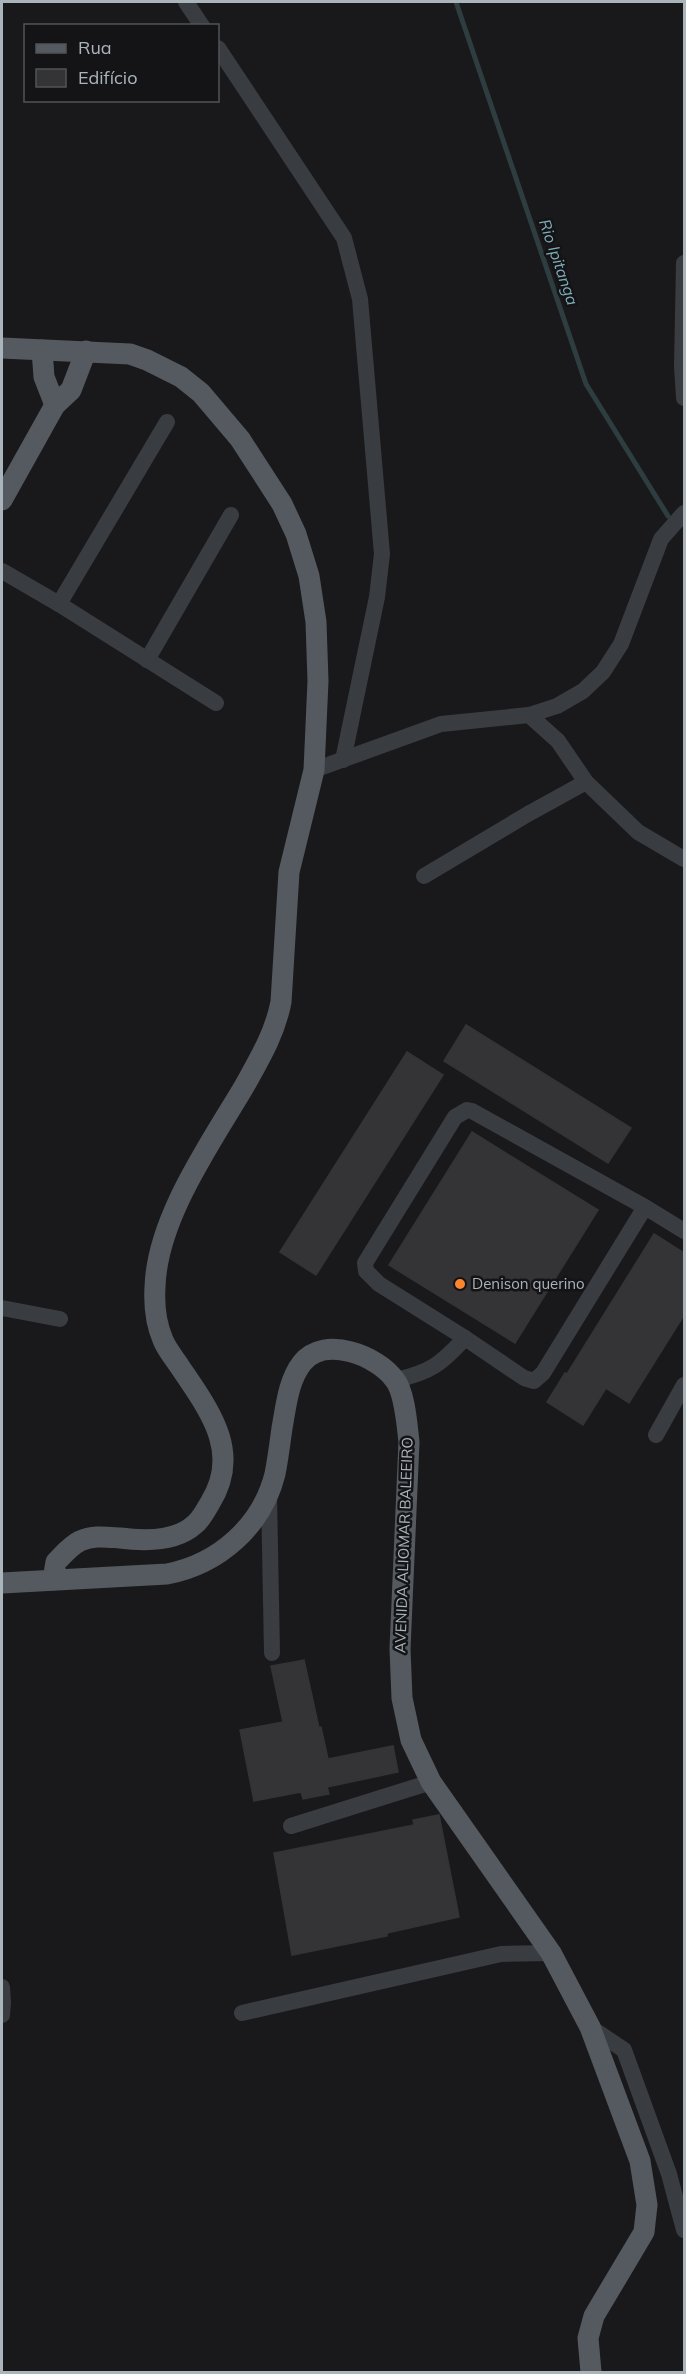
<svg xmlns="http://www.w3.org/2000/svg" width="686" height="2374" font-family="Mulish,sans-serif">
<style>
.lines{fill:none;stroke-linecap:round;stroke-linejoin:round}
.stream{stroke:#2d3d40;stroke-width:5}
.building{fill:#343437;stroke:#323437;stroke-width:1.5}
.minor{stroke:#393c40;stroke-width:16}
.major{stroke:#555a60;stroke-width:21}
.poi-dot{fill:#fe852e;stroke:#141416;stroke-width:2}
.labels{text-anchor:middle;stroke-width:5;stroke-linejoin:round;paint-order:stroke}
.poi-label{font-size:15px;fill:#aab4bb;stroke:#141416;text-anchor:start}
.street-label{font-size:15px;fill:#aab4bb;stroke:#141416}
.water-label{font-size:16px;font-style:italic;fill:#7facb8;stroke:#141416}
</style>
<rect width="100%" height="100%" fill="#19191b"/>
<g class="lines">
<path class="stream" d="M456,2l130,382 82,132"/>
</g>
<g class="building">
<path d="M466,1025l165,103 -23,35 -164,-102z"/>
<path d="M407,1052l36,23 -127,200 -36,-23z"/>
<path d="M472,1132l126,78 -83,133 -126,-78z"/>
<path d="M654,1234l30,19v62l-55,88 -23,-15 -23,37 -36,-23 18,-29 2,1z"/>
<path d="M304,1660l15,68 2,-1 7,32 65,-13 5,26 -71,15 2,7 -26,5 -2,-7 -47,9 -14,-71 43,-8 -12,-56z"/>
<path d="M439,1815l20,102 -72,16v3l-95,19 -18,-102 140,-28 -1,-5z"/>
</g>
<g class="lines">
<g class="minor">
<path d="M186,2l16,24"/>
<path d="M218,48l126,190 16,61 22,255 -5,43 -34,163"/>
<path d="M684,263l-2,103 2,32"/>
<path d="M2,571l57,33 157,99"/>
<path d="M59,604l108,-182"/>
<path d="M147,660l84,-145"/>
<path d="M529,715l29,26 28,41 52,50 46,27"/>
<path d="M314,770l127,-46 88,-9 28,-9 26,-15 20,-19 18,-28 40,-105 23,-26"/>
<path d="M424,876l104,-62 58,-32"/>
<path d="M645,1207l-173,-96 -5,-1 -12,7 -90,146 1,8 13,13 86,54 59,40 10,3 9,-8 102,-166 39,24"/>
<path d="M2,1308l58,11"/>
<path d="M396,1380c35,-8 45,-16 69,-42"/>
<path d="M656,1435l28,-50"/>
<path d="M269,1494l3,159"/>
<path d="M291,1826l140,-44"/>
<path d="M2,1987l1,16 -1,12"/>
<path d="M242,2013l259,-59 50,-1"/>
<path d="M590,2027l34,23 45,124 15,56"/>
</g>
<g class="major">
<path d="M2,348l128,6 17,6 34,17 20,16 39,46 42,65 14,30 13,42 7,46 2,59 -4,89 -25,102 -8,130c-6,31 -21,56 -36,83 -34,58 -88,133 -90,202 -1,17 1,37 8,53 4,10 12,19 17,27 29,43 62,85 30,136 -4,7 -9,17 -16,22 -19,17 -51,16 -74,13 -14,-1 -27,-3 -40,3 -10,5 -17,14 -24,21l-3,18"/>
<path d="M42,350l2,27 11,28"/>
<path d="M2,500l53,-95 16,-15 15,-39"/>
<path d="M2,1583l165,-9c52,-10 95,-48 108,-100 3,-15 5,-31 7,-46 4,-21 6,-47 20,-65 22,-28 75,-8 93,17 10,13 12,45 14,62l-9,207 2,49 9,42 20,42 120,171 39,74 50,134 7,44 -3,27 -50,84 -6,22 3,34"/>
</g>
</g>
<circle class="poi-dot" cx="460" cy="1284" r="6"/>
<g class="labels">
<g class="poi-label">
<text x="472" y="1289">Denison querino</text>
</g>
<g class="street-label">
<text transform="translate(404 1545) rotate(-88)" y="5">AVENIDA ALIOMAR BALEEIRO</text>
</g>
<g class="water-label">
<text transform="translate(559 262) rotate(71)" y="6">Rio Ipitanga</text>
</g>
</g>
<rect width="686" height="2374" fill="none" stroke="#aab4bb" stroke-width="6"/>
<rect x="24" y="24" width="195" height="78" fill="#141416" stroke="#505458" stroke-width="1.5"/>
<rect x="36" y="44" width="30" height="9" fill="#555a60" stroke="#505458" stroke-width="1.5"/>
<text x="78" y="54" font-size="18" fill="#aab4bb">Rua</text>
<rect x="36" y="69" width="30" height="18" fill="#343437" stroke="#505458" stroke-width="1.5"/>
<text x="78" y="84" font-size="18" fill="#aab4bb">Edifício</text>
</svg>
